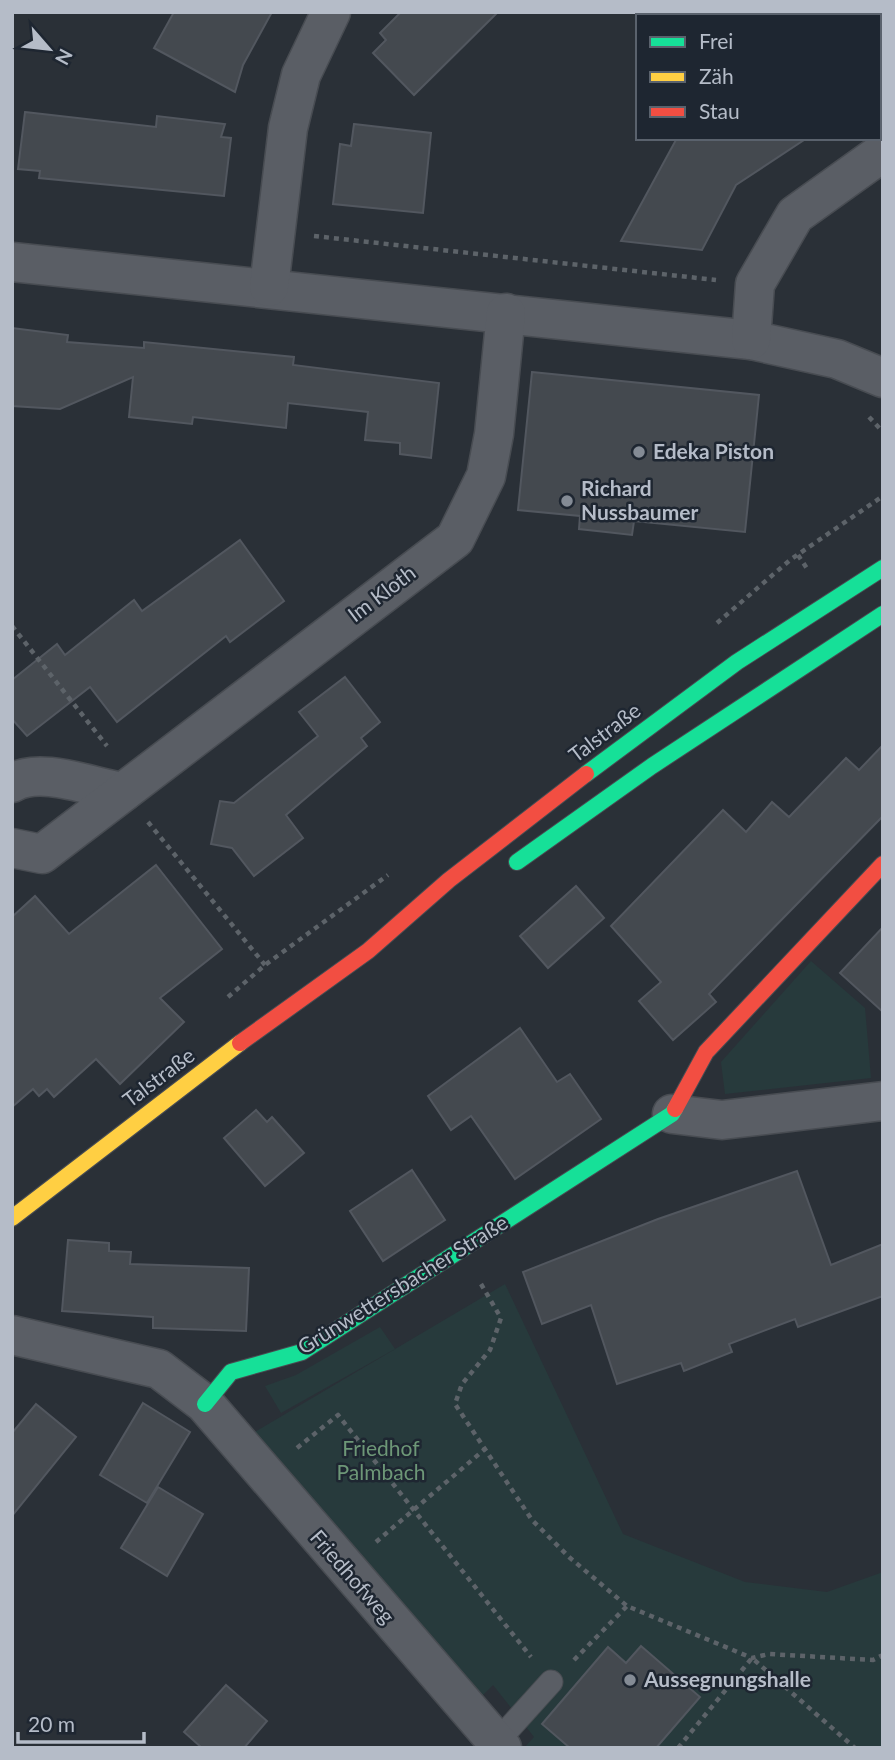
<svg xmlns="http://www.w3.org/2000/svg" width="895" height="1760" font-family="Lato,sans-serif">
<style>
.green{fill:#273a3c}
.building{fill:#44494f;stroke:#52575f;stroke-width:2}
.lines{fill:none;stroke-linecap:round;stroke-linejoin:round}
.lane-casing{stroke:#484c52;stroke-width:25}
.street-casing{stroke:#484c52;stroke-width:41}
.fast-casing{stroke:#484c52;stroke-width:18}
.slow-casing{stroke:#484c52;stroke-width:18}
.jam-casing{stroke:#484c52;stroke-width:18}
.path{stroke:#5d6369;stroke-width:4.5;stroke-dasharray:5 5;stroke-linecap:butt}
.lane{stroke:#5a5e65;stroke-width:23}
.street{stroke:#5a5e65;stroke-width:38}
.fast{stroke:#16e098;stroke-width:16}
.slow{stroke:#ffcf43;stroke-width:16}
.jam{stroke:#f24e42;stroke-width:16}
.poi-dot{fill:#848b95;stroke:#1e2631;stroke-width:2.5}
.labels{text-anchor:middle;stroke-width:5;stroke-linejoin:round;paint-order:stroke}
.poi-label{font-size:21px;font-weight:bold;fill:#b5bcc8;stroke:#1e2631;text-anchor:start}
.street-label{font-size:21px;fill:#b5bcc8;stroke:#1e2631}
.park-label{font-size:21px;fill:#6d9777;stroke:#1e2631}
</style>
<rect width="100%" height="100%" fill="#2a3037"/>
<g class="green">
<path d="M811,961l54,47 6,70 -146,16 -4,-32z"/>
<path d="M505,1284l118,250 122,48 82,10 56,-20v176h-359l10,-11 -41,-52 -11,11 -229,-263z"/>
<path d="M380,1327l15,22 -114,64 -16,-27 31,-11z"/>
</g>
<g class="building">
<path d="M174,12h98l-29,53 -8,27 -81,-44z"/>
<path d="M401,12h97l-84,83 -41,-42 13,-13 -6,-7z"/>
<path d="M25,112l131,15 1,-11 68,8 -4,13 10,1 -7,58 -185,-18 1,-7 -22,-2z"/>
<path d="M354,124l77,9 -8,80 -90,-9 7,-60 11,2z"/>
<path d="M677,138h130l-71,47 -34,65 -81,-9z"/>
<path d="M12,328l56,7 -1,7 77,6v-6l150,15 -1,8 146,18 -8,75 -31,-4v-11l-35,-3 3,-28 -80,-9 -2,25 -93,-11 -1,7 -63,-7 4,-40 -73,32 -48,-3z"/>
<path d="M532,372l227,23 -14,137 -111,-11 -2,14 -26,-3 -27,-3 1,-13 -62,-6z"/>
<path d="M240,540l44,61 -54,41 -4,-6 -109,86 -27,-35 -63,49 -15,-17v-39l45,-36 8,11 69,-55 8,11z"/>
<path d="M345,677l35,45 -19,16 6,8 -81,69 17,23 -49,38 -22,-28 -21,-4 9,-43 14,2 84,-67 -19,-24z"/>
<path d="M883,745v71l-174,178 7,8 -43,38 -34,-39 22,-19 -50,-56 112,-116 23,22 26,-30 17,15 57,-59 13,12z"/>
<path d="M156,865l66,84 -62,49 24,24 -64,62 -24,-25 -42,38 -7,-8 -8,7 -6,-7 -21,18v-190l23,-21 34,38z"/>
<path d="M576,886l28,32 -56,50 -28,-32z"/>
<path d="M883,927v85l-43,-39z"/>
<path d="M520,1028l37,54 13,-8 31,45 -86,60 -44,-63 -20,14 -23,-34z"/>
<path d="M256,1110l11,12 5,-5 32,36 -39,33 -41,-48z"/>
<path d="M412,1170l33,50 -62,41 -33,-50z"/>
<path d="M797,1171l34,94 52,-21v52l-85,31 -3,-8 -66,25 3,8 -48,19 -3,-8 -64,21 -26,-79 -49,19 -19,-52 135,-53z"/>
<path d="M68,1240l41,3v8l22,1 -1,12 119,4 -3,63 -93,-3v-11l-91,-6z"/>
<path d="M143,1403l47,29 -43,71 -47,-28z"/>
<path d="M36,1404l40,33 -64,79v-83z"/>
<path d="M158,1487l45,27 -36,62 -46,-28z"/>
<path d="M641,1646l59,51 -44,51h-86l-28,-24 66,-77 18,16z"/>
<path d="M226,1685l41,36 -23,27h-42l-18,-16z"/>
</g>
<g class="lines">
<defs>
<path id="lane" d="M496,1743l55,-61"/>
<g id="street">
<path d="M12,262l739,78 86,19 46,19"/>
<path d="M269,287l19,-159 13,-53 30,-63"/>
<path d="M751,340l4,-56 40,-69 88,-63"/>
<path d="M12,783c28,-17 79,4 111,9"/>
<path d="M12,848l30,6 413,-315 31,-63 8,-42 12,-121"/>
<path d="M672,1114l50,6 161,-19"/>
<path d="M12,1335l147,34 46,35 297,344"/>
</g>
<g id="fast">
<path d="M586,774l151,-112 146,-94"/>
<path d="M517,862l135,-96 231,-152"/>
<path d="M205,1404l26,-32 71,-20 370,-238 3,-5"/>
</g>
<path id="slow" d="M12,1218l228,-175"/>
<g id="jam">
<path d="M240,1043l128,-92 81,-71 137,-106"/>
<path d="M675,1109l31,-57 177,-188"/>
</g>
</defs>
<use href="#lane" class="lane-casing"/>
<use href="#street" class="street-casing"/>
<use href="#fast" class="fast-casing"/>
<use href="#slow" class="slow-casing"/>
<use href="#jam" class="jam-casing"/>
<g class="path">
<path d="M314,236l402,44"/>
<path d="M869,417l14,15"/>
<path d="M798,555l10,15"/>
<path d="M717,623l73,-63 93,-64"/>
<path d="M12,626l95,120"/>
<path d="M148,822l117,143"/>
<path d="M228,997l37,-32 123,-90"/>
<path d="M481,1284l20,34 -11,32 -28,34 -7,20 77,116 37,37 58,49 125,52 17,-4 104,6 10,-5"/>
<path d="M297,1448l41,-33 193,242"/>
<path d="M376,1542l109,-93"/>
<path d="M574,1660l53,-54"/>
<path d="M678,1748l74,-90 103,90"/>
</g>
<use href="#lane" class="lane"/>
<use href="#street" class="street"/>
<use href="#fast" class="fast"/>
<use href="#slow" class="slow"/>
<use href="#jam" class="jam"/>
</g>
<g class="poi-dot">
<circle cx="639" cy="452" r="7"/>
<circle cx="567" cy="501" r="7"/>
<circle cx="630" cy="1680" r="7"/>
</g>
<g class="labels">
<g class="poi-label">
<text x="653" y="459">Edeka Piston</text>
<text x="581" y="496">Richard<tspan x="581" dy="24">Nussbaumer</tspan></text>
<text x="644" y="1687">Aussegnungshalle</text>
</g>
<g class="street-label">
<text transform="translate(382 594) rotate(-37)" y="7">Im Kloth</text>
<text transform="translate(605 733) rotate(-37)" y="7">Talstraße</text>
<text transform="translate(159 1078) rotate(-37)" y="7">Talstraße</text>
<text transform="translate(403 1285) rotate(-32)" y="7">Grünwettersbacher Straße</text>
<text transform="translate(352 1577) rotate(49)" y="7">Friedhofweg</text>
</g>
<g class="park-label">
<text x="381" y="1456">Friedhof<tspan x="381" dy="24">Palmbach</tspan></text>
</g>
</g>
<rect width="895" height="1760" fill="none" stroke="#b5bcc8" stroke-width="28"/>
<rect x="636" y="14" width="245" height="126" fill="#1e2631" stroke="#5a626d" stroke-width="2"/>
<rect x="650" y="37" width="35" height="10" fill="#16e098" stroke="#5a626d" stroke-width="2"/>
<text x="699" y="49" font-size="21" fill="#b5bcc8">Frei</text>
<rect x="650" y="72" width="35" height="10" fill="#ffcf43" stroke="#5a626d" stroke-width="2"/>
<text x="699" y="84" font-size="21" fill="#b5bcc8">Zäh</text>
<rect x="650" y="107" width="35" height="10" fill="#f24e42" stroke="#5a626d" stroke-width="2"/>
<text x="699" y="119" font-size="21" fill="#b5bcc8">Stau</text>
<g transform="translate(49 49) rotate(118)" stroke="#1e2631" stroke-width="5" paint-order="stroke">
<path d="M0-5L12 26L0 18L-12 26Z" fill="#b5bcc8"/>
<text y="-10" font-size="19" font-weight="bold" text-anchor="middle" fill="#b5bcc8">N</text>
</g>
<path d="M18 1732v10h126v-10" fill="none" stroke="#b5bcc8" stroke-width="3.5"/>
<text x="28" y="1732" font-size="21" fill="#b5bcc8" stroke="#1e2631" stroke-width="5" paint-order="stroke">20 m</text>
</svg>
